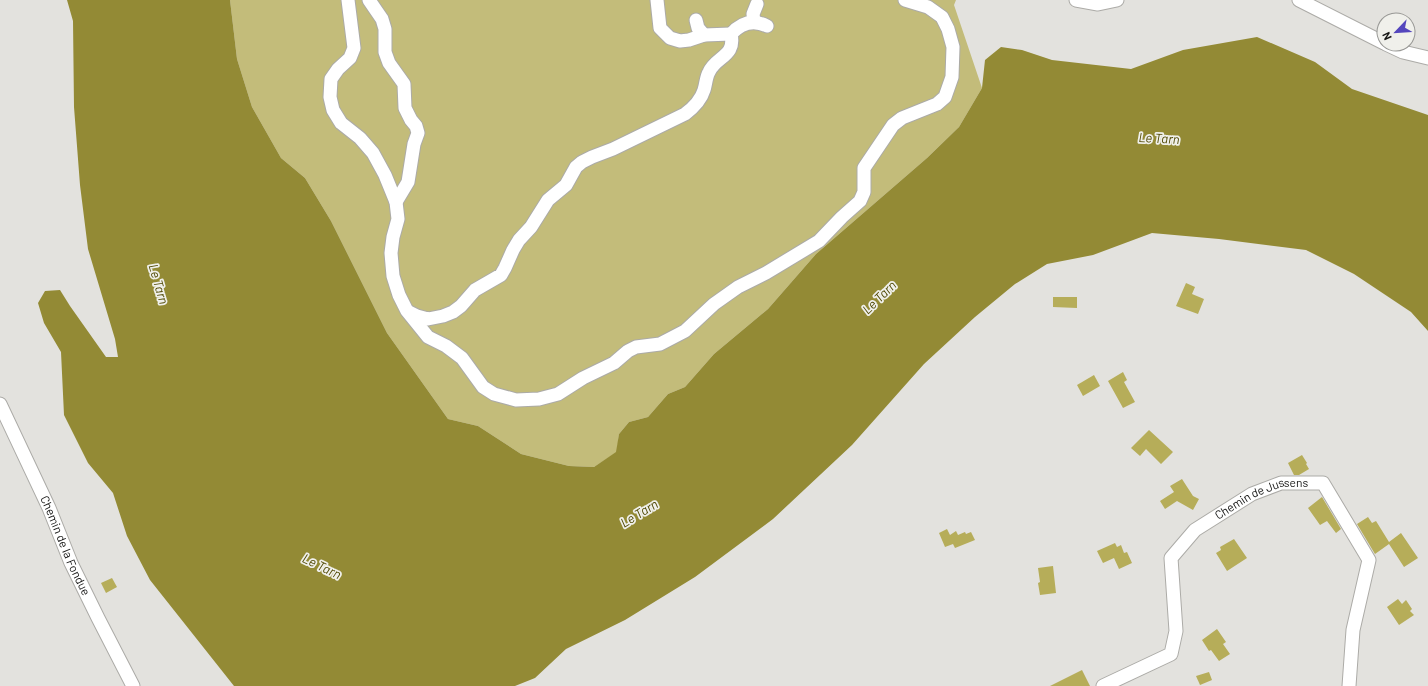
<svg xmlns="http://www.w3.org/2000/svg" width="1428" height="686" font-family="Barlow,sans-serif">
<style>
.green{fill:#c3bc7a}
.water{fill:#938a35}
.building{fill:#b6ad59}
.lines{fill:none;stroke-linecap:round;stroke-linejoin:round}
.minor-casing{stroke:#acaba7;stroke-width:15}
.minor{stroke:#fff;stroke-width:13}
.labels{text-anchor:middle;stroke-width:3.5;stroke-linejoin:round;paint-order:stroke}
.street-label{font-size:12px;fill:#151514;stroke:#f0f0eb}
.water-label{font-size:13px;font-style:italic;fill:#514a06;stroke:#f0f0eb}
</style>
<rect width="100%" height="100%" fill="#e3e2de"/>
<path class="green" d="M230,0h726l-2,5 28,83 -23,39 -32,31 -111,96 -48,55 -54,45 -29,33 -17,7 -20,23 -19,5 -10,12 -2,18 -23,15 -25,-1 -48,-12 -43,-28 -30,-7 -61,-86 -56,-112 -26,-43 -24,-20 -29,-51 -15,-48z"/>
<path class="water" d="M67,0h163l7,59 15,48 29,51 24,20 26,43 56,112 61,86 30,7 43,28 48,12 25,1 22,-15 3,-18 10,-12 19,-5 20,-23 17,-7 29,-33 54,-45 48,-55 111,-96 32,-31 23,-39 3,-28 16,-13 21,3 30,10 79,9 52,-19 74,-13 58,25 37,27 76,26v216l-17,-19 -57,-38 -48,-24 -87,-11 -67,-6 -59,22 -46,9 -32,20 -40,33 -51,47 -72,81 -79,74 -78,58 -70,43 -59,29 -31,29 -20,8h-281l-84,-106 -23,-44 -14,-43 -25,-30 -24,-48 -3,-63 -17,-29 -6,-20 7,-12 15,-1 10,16 36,51h12l-3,-18 -27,-90 -8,-64 -6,-78 -1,-86z"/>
<g class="building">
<path d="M1186,283l9,4 -3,7 12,5 -6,15 -22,-8z"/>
<path d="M1053,297h24v11l-24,-1z"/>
<path d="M1123,372l4,8 -3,2 11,20 -12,6 -15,-27z"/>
<path d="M1094,375l6,11 -17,10 -6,-11z"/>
<path d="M1149,430l24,22 -12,12 -15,-15 -6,7 -9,-8z"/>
<path d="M1302,455l5,8 -1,1 3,5 -10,6h-5l-6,-12z"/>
<path d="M1182,479l11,17 6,3 -6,11 -16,-9 -12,8 -5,-8 14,-9 -4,-6z"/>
<path d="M1322,497l19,32 -5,4 -9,-12 -7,4 -12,-17z"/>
<path d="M1368,517l4,6 4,-2 13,21 12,-9 17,25 -14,9 -15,-23 -14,10 -18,-30z"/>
<path d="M947,529l3,6 6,-4 2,4 7,-3 1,2 5,-2 4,8 -20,8 -2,-4 -8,3 -6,-14z"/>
<path d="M1234,539l13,19 -20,13 -11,-18 5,-3 -1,-3z"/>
<path d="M1115,543l2,4 4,-2 3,8 3,-1 5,11 -13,6 -5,-11 -11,5 -6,-12z"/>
<path d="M1053,566l3,27 -16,2 -2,-12 2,-1 -2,-14z"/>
<path d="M112,578l5,9 -11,6 -5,-10z"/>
<path d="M1398,599l4,5 4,-4 6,9 -2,2 4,4 -15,10 -12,-18z"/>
<path d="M1217,629l9,13 -3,2 7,10 -11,7 -8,-11 -2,1 -7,-11z"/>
<path d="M1082,670l8,16h-40z"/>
<path d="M1209,672l3,8 -12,5 -4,-9z"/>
</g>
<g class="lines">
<defs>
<g id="minor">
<path d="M348,0l6,48 -4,10 -12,11 -7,10 -1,18 3,13 8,13 19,15 13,15 12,22 11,27 2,17 -5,18 -2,16 2,23 6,19 8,16 21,26 18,9 16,12 21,29 11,7 22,6 23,-1 19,-5 25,-16 31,-15 14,-12 8,-4 24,-3 25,-13 29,-27 24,-17 28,-14 53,-32 23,-24 18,-16 4,-9v-24l29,-43 9,-7 35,-14 8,-7 7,-20 1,-30 -5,-18 -6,-12 -14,-10 -23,-7"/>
<path d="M369,0l13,19 3,10v23l4,11 15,21 1,24 6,12 5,6 2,7 -4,11 -6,38 -12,20"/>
<path d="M657,0l3,28 10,10 10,3 9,-1 15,-5 27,-1"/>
<path d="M1076,0l22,4 19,-4"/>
<path d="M1299,0l85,43"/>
<path d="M696,20l2,8 6,7"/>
<path d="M754,22l-1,-8 4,-10"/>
<path d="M1386,44l17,8 25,6"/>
<path d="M409,312l8,4 11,3 15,-3 10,-4 8,-6 14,-16 26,-15 4,-7 8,-18 6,-10 12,-13 17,-27 18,-15 10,-18 6,-5 10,-5 21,-8 72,-35c8,-6 16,-14 19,-24 2,-6 2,-13 5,-18 7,-16 27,-15 22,-38 10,-11 22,-15 36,-8"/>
<path id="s1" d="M0,404l49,104 22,55 27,55 35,68"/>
<path id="s2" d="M1103,686l68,-32 5,-23 -5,-73 24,-28 57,-36 29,-11h42l46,77 -16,70 -4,56"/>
</g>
</defs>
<use href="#minor" class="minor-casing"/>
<use href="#minor" class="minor"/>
</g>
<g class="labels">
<g class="street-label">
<text dy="4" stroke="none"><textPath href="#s2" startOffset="284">Chemin de Jussens</textPath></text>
<text dy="4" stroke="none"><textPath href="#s1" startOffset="156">Chemin de la Fondue</textPath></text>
</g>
<g class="water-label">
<text transform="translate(1159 138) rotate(3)" y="5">Le Tarn</text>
<text transform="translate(159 284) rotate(74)" y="5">Le Tarn</text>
<text transform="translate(879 297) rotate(-44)" y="5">Le Tarn</text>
<text transform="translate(639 513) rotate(-31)" y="5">Le Tarn</text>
<text transform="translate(322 566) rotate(26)" y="5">Le Tarn</text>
</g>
</g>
<g transform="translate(1396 32) rotate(245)"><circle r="19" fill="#f0f0eb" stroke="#989895"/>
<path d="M0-3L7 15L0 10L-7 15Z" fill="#5446bd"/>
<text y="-6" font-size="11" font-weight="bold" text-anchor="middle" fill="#151514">N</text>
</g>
</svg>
